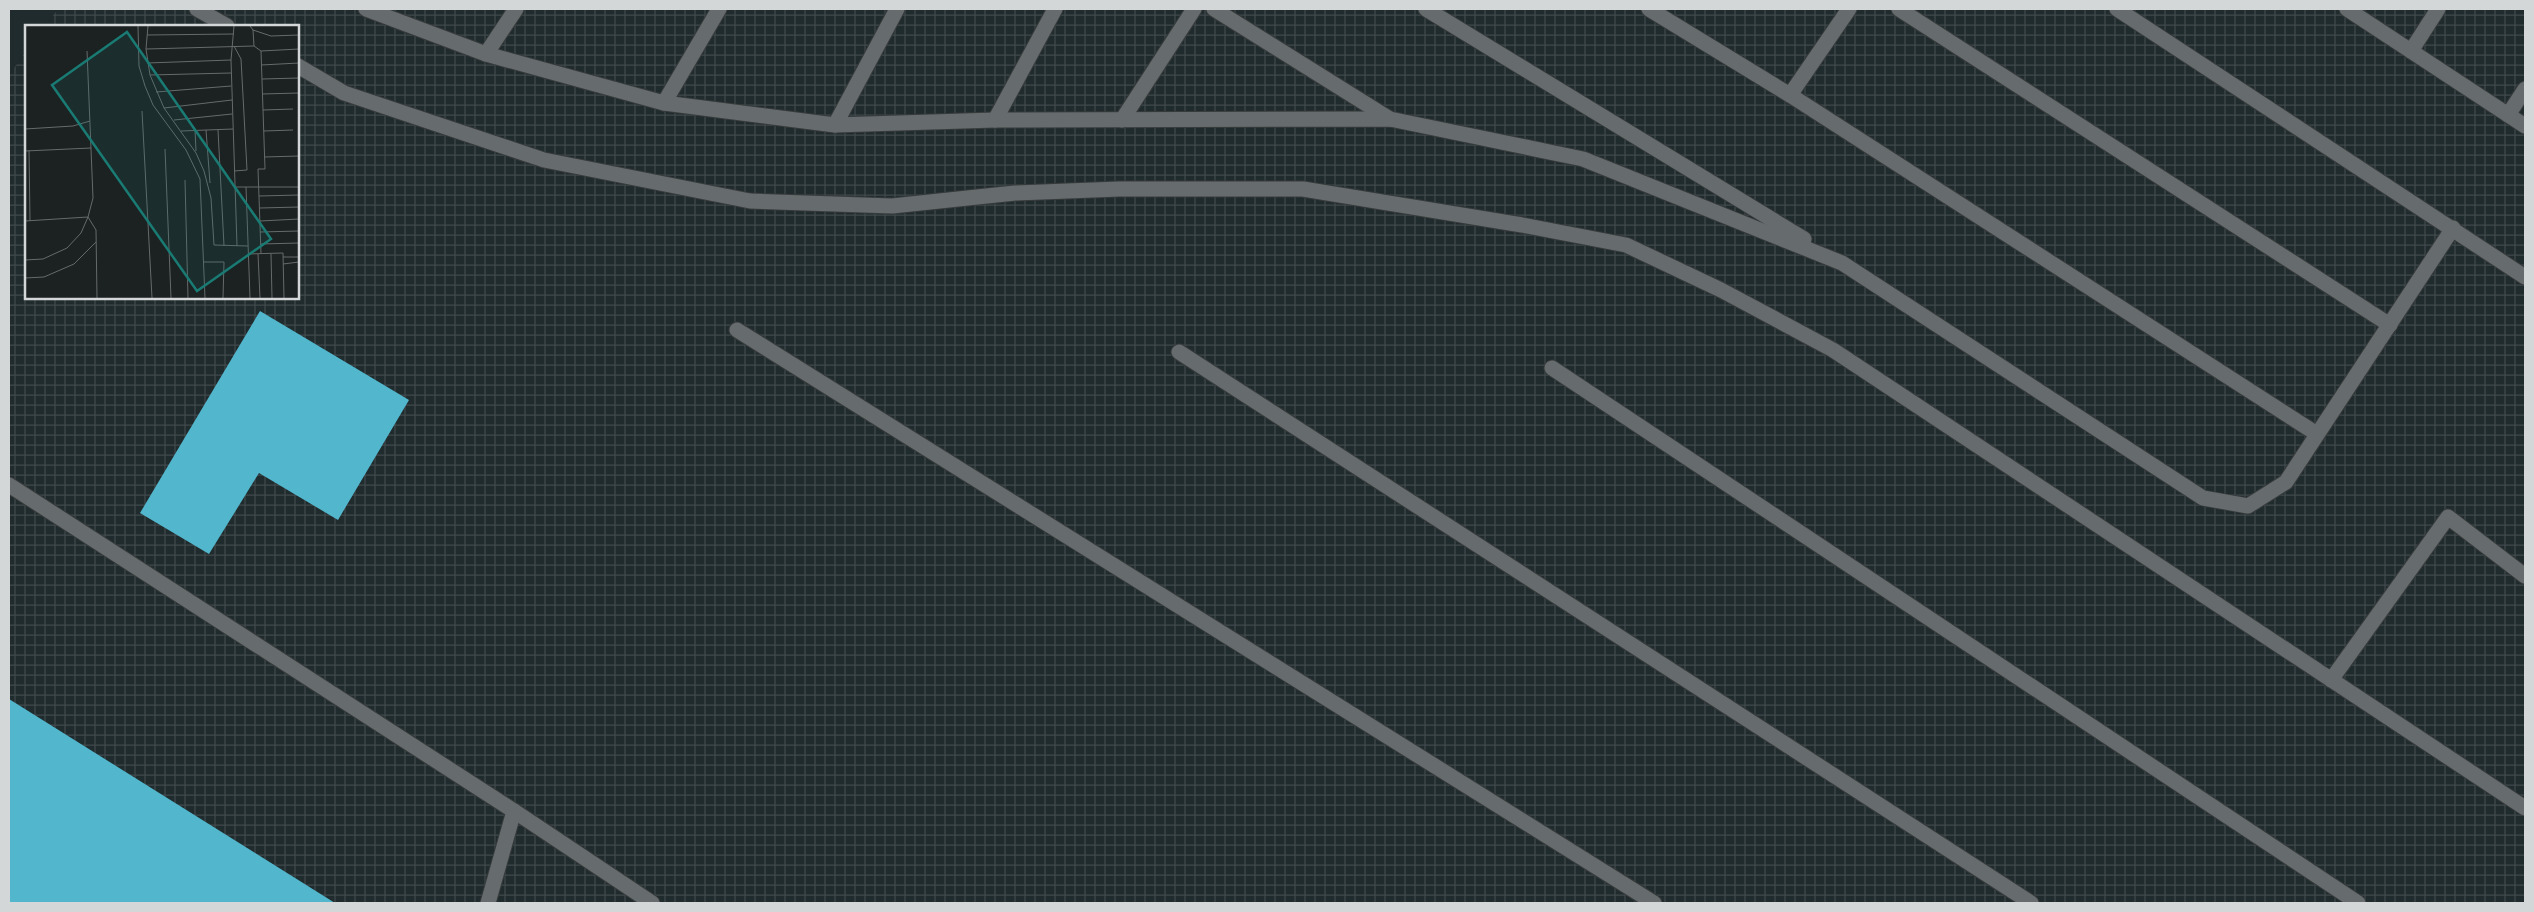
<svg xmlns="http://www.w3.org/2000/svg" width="2534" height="912" font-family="'PT Sans Narrow',sans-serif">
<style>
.built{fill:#202b2d}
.industrial{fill:url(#industrial-grid)}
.building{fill:#52b6cd}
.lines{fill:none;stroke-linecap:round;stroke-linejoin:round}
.minor-casing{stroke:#383b3c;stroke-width:17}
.minor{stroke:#666c6d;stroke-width:15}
.inset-road{fill:none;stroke:#666a6b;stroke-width:1}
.view{fill:#197b73;fill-opacity:0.15;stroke:#197b73;stroke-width:2.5}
.inset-edge{fill:none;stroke:#d4d7d8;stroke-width:2.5}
</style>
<defs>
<pattern id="industrial-grid" width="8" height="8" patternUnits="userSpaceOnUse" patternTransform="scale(1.25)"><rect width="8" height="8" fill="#202b2d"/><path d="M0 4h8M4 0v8" fill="none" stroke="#40494b"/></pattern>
</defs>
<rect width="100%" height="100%" fill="#1c2122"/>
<path class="built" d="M9,9h49l-13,17h-19v25l-17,24z"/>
<path class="industrial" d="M58,9h2467v894h-2516v-828l17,-24v247h272v-272h-253z"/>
<g class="building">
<path d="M260,311l149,89 -71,120 -79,-47 -50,81 -69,-41z"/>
<path d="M9,699l326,204h-326z"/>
</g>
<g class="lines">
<defs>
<g id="minor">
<path d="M197,9l30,17"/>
<path d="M366,9l120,45 178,49 171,22 160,-5 395,-1 193,40 259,104 361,235 45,8 38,-24 167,-254"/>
<path d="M1214,9l176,110"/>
<path d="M1426,9l378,230"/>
<path d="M1649,9l141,86 527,339"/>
<path d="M1899,9l491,316"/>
<path d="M2117,9l408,268"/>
<path d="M2347,9l178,117"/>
<path d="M2411,51l27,-42"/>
<path d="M486,54l30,-45"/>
<path d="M298,66l46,27 200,67 206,41 142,5 123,-13 104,-4h184l219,36 104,20 95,45 112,60 692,458"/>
<path d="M1790,95l59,-86"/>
<path d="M664,103l55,-94"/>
<path d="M2508,115l17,-26"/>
<path d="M995,120l60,-111"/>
<path d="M1122,120l72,-111"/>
<path d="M835,125l62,-116"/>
<path d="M737,330l917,573"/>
<path d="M1179,352l852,551"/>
<path d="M1552,368l806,535"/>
<path d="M9,485l505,326 138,92"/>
<path d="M2331,680l117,-163 77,59"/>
<path d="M488,903l26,-92"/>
</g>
</defs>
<use href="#minor" class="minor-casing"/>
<use href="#minor" class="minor"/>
</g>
<g transform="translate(25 25)">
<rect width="274" height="274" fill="#1c2122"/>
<path class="inset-road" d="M113,1l1,40 6,20 8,19 33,45 14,29 5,119M123,1l-2,23 4,26 14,33 32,45 8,18 7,27 3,47 34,1M209,1l-3,34 6,186M225,1l3,4 1,16 7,5 4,118h-7l3,85M228,5l18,6 28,-1M122,10l87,-1M121,24l108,-3M62,26l6,147 -5,19 8,13 1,68M236,26l38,-2M122,38l84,-3M236,40l38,-2M125,50l81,-2M237,54l37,-1M131,67l75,-6M237,69l37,-1M139,83l68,-8M238,85l30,-1M117,86l10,187M149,95l58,-6M0,104l48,-3 17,-5M170,105l1,21M181,105l4,53M193,105l6,116M156,106l52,-2M239,106l29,-1M140,124l6,149M4,125l1,71M0,126l66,-3M239,132l35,-1M209,146l13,-1 -6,-111 -7,-13M160,155l3,118M209,162h65M221,162l4,111M234,171l40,-1M235,183l39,-1M0,196l63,-4 -7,16 -14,15 -24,11 -18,1M235,196l39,-2M235,207l39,-1M236,219l38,-1M223,229l35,-1 1,45M233,229l2,44M246,229l1,44M258,232h16M179,237h20l-1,36M258,239l16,-2M0,253l19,-1 30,-13 22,-22"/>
<path class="view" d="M102,7l144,207 -74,52 -145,-206z"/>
<rect width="274" height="274" class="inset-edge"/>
</g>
<rect width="2534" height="912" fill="none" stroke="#d4d7d8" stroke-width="20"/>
</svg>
